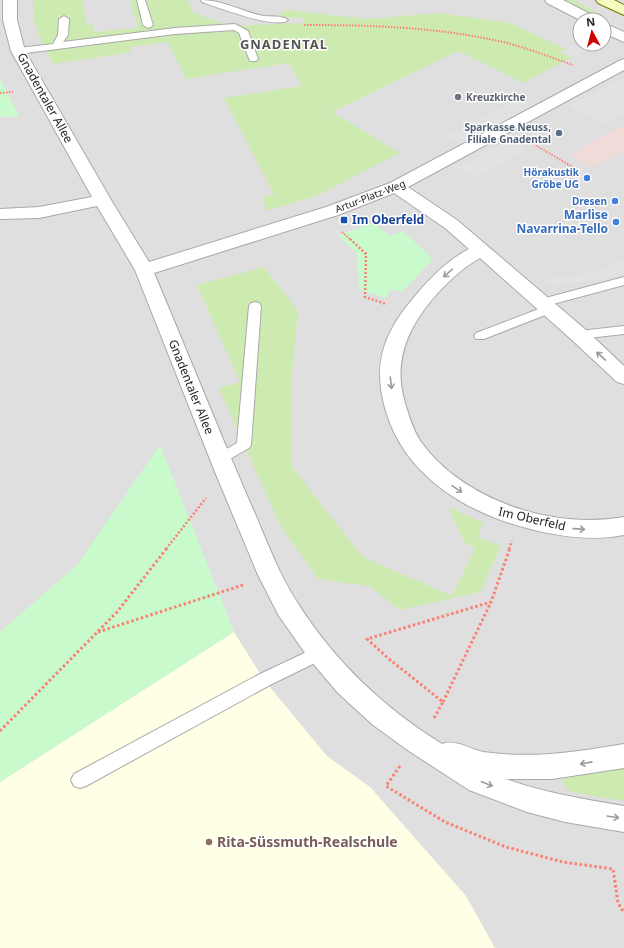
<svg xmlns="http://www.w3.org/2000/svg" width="624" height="948" font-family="'Noto Sans',sans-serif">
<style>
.residential{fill:#e0dfdf;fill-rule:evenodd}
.commercial{fill:#f2dad9}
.education{fill:#ffffe5}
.grass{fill:#cdebb0}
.park{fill:#c8facc}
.parking{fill:#e2e2e2}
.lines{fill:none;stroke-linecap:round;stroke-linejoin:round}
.service-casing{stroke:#a9a9a9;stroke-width:2}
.minor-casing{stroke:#a9a9a9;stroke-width:2}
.secondary-casing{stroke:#707d05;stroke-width:2}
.path-far2{stroke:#fa8072;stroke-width:2;stroke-dasharray:1.5 1.5;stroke-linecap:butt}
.path-far1{stroke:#fa8072;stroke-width:2.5;stroke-dasharray:2 2;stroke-linecap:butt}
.path{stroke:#fa8072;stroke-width:3;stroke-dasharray:2.5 2.5;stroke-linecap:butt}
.service{fill:#fff;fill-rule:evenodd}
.minor{fill:#fff;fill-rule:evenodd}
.secondary{fill:#f7fabf;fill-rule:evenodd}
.oneway{stroke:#9c9c9c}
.worship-dot{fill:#6b7280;stroke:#fff;stroke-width:1.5}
.service-dot{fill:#5c6f8a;stroke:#fff;stroke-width:1.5}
.shop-dot{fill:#3f7fe0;stroke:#fff;stroke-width:1.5}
.transit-dot{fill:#1a4fb4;stroke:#fff;stroke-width:1.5}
.education-dot{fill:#8d6e63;stroke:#fff;stroke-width:1.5}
.labels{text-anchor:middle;stroke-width:3;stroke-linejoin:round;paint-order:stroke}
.far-worship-label{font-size:10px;font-weight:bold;fill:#5b616d;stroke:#fff;text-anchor:start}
.far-service-label{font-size:10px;font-weight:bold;fill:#4e5e75;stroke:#fff;text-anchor:end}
.far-shop-label{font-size:10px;font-weight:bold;fill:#366cbe;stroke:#fff;text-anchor:end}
.far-street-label{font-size:10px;fill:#222;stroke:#fff}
.street-label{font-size:12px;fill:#222;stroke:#fff}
.shop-label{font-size:12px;font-weight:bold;fill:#366cbe;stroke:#fff;text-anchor:end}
.transit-label{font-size:12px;font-weight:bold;fill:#164399;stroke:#fff;text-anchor:start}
.far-district-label{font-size:13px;font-weight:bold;letter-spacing:1px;fill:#555;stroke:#fff}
.near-education-label{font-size:14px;font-weight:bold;fill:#785e54;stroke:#fff;text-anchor:start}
</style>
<rect width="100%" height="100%" fill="#f2efe9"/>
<path class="residential" d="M0,0h624v948h-624v-166l234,-150 -74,-186 -83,120 -77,66v-515l19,-1 -19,-36zM580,20h24v24h-24z"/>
<path class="commercial" d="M624,125v26l-33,16 -21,-12z"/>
<path class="education" d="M234,632l30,48 63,76 43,31 96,109 29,52h-495v-166z"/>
<g class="grass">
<path d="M33,0h49l5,25h6l1,7 44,-4 -8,-28h58l5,13 37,13 74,-3 -1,-5 -27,-1 11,-7 80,9 72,-6 71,10 56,26 -5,3 11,5 -49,26 -65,-32 -126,61 68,41 -84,43 -49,15 -5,-14 12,-3 -50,-96 78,-12 -14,-23 -102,16 -18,-37 -38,5 1,5 -78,12c-12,-21 -21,-39 -20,-64z"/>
<path d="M561,0h13l30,17 -6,2z"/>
<path d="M264,267l34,44 -7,75v80l72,91 89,39 23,-48 -11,-6 -15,-35 34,16 -5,14 23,9 -21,46 -80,18 -31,-24 -51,-7 -38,-54 -61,-137 21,-6 -43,-97z"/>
<path d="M624,767v34l-20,-3 -35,-7 -7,-9 3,-6z"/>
</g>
<g class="park">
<path d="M0,80l19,36 -19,1z"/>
<path d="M374,223l15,13 14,-5 30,28 -31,33 -11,-3 -6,9 -26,-9 -2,-36 -19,-18z"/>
<path d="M160,445l74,187 -234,150v-150l77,-67z"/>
</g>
<g class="parking">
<path d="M580,42v2h19l-26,14 -12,-6z"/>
<path d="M624,77v36l-20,11 -35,-18z"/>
<path d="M518,99l14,7 -70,38 -14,-8z"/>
<path d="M511,139l18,10 -54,29 -18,-10z"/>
<path d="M624,258v16l-16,4 -55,8 -8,-3 -4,-3 56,-8z"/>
</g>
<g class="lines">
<defs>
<g id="service">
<path d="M137,0h8l8,25 -2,2 -3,1 -5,-3z"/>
<path d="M201,0c23,0 41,12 63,16 7,1 18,-1 24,4 -11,10 -72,-13 -86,-18z"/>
<path d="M64,16l5,3 -1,16 -5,7 112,-14 60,-4 13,7 10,28 -2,2h-6l-11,-28 -5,-3 -59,4 -157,20 -3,-1 -2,-2 2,-2 3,-1 35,-4 5,-9 1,-16z"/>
<path d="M624,277v8l-82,22 -4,-1 -2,-3 2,-3z"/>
<path d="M255,302l4,1 2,3 -10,139 -2,3 -28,16 -5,-1 -2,-4 2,-4 21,-12 12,-137 2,-3z"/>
<path d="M549,305l4,1 2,3 -2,3 -69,27h-8l-2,-3 2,-3z"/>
<path d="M624,326v8l-45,5 -4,-1 -2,-3 2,-3 4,-1z"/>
<path d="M319,646l6,2 2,5 -2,5 -55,27 -184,101 -6,2 -6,-2 -3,-6 3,-6 184,-99z"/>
</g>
<g id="minor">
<path d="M3,0h14v20l8,31 86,149 38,62 177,-55 64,-24 229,-122 5,-2v11l-216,117 49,33 129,110 38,36v18l-7,-2 -45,-42 -92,-82c-21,12 -39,30 -54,49 -22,29 -32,60 -21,96 4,13 8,27 16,39 43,59 133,88 203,75v18c-30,6 -60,2 -90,-5 -66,-16 -130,-53 -149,-122 -12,-43 -2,-73 26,-107 16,-20 35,-40 58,-52l-24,-21 -51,-35 -56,22 -184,58c32,75 62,151 94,225 16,35 28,72 49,104 37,59 87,106 145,142 14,-5 27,5 41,8 48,7 94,0 141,-8v24l-72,11h-46c39,14 78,20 118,27v26l-59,-10 -38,-10 -58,-22 -60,-39 -36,-26 -35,-32 -28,-33 -31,-44 -21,-41 -43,-103 -80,-202 -38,-64 -58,12 -39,1v-10l39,-2 53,-10 -81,-146 -8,-31z"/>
<path d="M545,0h18l33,17 2,3h-18l-33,-17z"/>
<path d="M604,23l20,9v10l-20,-9z"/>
</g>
<path id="secondary" d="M596,0h18l10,5v10l-26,-12z"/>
</defs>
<use href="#service" class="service-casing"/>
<use href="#minor" class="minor-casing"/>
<use href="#secondary" class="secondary-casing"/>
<g class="path-far2">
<path d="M304,25c68,0 136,2 203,18 22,6 44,14 66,22"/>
<path d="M0,93l13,-1"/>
<path d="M528,141l45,26 -3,15"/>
<path d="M342,232l9,8"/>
</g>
<g class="path-far1">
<path d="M350,239l16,15 -1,43 21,7"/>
<path d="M166,549l40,-51"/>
<path d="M509,549l3,-8"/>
</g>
<g class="path">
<path d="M98,632l145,-47"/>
<path d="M443,702l48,-100"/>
<path d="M434,718l9,-16 -54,-43 -22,-20 124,-37 19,-54"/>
<path d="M0,731l117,-119 50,-64"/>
<path d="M400,766l-14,20 59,36 61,25 57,15 50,7 5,34 6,10"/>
</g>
<use href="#service" class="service"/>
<use href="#minor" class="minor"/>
<use href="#secondary" class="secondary"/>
</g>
<defs><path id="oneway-shaft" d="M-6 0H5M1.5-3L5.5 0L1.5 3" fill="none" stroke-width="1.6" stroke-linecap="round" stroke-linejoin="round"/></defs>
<g class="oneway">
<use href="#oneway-shaft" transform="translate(448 273) rotate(138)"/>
<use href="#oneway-shaft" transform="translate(601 356) rotate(-137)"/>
<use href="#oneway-shaft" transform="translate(391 383) rotate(83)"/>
<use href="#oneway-shaft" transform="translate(457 489) rotate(34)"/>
<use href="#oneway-shaft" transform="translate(579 529) rotate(4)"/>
<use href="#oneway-shaft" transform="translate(586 763) rotate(169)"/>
<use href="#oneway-shaft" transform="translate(487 784) rotate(21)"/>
<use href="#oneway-shaft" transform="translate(613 817) rotate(9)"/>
</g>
<circle class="worship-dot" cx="458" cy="97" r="4"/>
<circle class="service-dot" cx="559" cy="133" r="4"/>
<g class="shop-dot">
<circle cx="587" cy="178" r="4"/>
<circle cx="615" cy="201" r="4"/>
<circle cx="616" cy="222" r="4"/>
</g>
<rect class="transit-dot" x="340" y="216" width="8" height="8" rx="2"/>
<circle class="education-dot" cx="209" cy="842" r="4"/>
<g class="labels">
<g class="far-worship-label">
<text x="466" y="101">Kreuzkirche</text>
</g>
<g class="far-service-label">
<text x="551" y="131">Sparkasse Neuss,<tspan x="551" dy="12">Filiale Gnadental</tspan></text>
</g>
<g class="far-shop-label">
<text x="579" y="176">Hörakustik<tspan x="579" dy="12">Gröbe UG</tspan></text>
<text x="607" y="205">Dresen</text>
</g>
<g class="far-street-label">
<text transform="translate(370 196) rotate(-21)" y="4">Artur-Platz-Weg</text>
</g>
<g class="street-label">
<text transform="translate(45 98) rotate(61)" y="4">Gnadentaler Allee</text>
<text transform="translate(191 387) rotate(68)" y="4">Gnadentaler Allee</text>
<text transform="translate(532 519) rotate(13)" y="4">Im Oberfeld</text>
</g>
<g class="shop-label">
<text x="608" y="219">Marlise<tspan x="608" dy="14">Navarrina-Tello</tspan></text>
</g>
<g class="transit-label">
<text x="352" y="224">Im Oberfeld</text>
</g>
<g class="far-district-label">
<text x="284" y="49">GNADENTAL</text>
</g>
<g class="near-education-label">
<text x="217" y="847">Rita-Süssmuth-Realschule</text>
</g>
</g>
<g transform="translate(592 32) rotate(353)"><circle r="19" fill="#ffffff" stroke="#a7a7a7"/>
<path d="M0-3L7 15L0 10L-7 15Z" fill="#d40000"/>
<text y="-6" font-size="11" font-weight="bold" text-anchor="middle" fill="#222222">N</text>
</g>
</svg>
